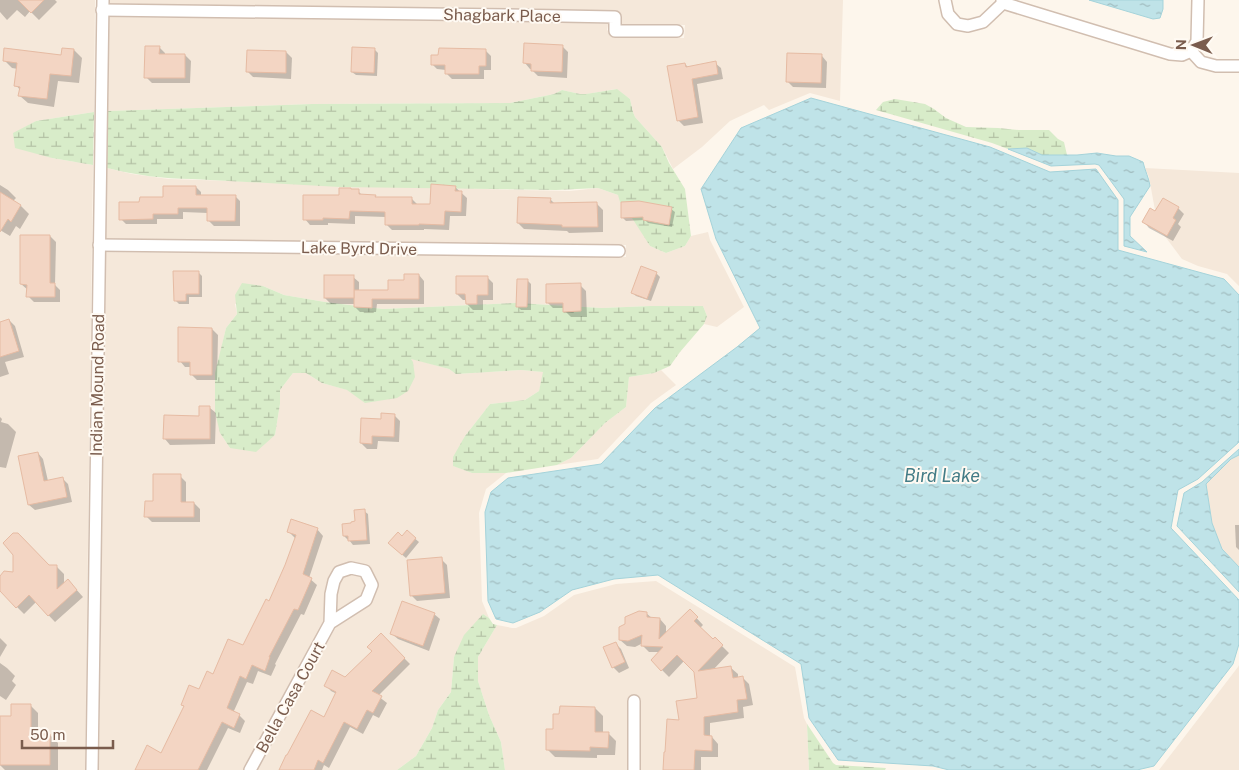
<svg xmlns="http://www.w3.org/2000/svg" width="1239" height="770" font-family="'Public Sans',sans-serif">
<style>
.residential{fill:#f5e8da}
.wetland{fill:url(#wetland-marsh)}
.water{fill:url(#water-ripples);stroke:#a5d3da}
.shadow{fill:#0003}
.building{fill:#f3d5c3;stroke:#e6bba3}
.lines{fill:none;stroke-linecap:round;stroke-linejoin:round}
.minor-casing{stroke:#d1beb0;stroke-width:14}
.minor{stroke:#fff;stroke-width:11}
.labels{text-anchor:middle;stroke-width:4;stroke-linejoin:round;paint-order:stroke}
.street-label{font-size:16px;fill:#7a5c4d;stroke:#fffaf3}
.water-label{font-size:18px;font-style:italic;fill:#437c86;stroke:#fffaf3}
</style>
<defs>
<pattern id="wetland-marsh" width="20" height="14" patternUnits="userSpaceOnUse" patternTransform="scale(1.25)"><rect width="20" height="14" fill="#d8ecc9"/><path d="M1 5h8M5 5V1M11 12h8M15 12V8" fill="none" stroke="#b4c2a5"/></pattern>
<pattern id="water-ripples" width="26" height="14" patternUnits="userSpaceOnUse" patternTransform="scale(1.25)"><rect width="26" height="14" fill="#bfe3e8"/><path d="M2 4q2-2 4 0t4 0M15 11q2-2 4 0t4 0" fill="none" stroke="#a0bbbe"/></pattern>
</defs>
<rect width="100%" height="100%" fill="#fdf6ec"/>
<g class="residential">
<path d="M0,0h95l-1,112 -58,9 -23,13 39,24 41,7 -8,605h-85z"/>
<path d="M110,0h733l-3,101 -30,-8 -41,17 -5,-5 -34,16 -28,26 -29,22 -11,-22 -27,-30 -2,-5 -3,-13 -14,-10 -29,5h-7l-18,-4 -8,4 -44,9 -198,1 -204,7 1,-94 399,4 100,3 -1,6 8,7 69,1 1,-13 -63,-1v-6l-7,-7 -106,-3 -399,-4z"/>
<path d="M107,168l25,6 37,5 353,11 48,1 28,-3 20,7 12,12 20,39 16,7 19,-7 6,-10 17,-4 2,8 34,67 -27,20 -13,-3 3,-8 -4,-10h-53l-48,2 -86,-5 -133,6 -58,-7 -41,-7 -21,-9 -28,18 2,10 -11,14 -4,17 -2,88 10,15 45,-13 5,-31v-14l13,-17h13l16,10 26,7 17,12 45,-44 39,11 7,5 65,-4 23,2 -5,19 -14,9 -35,4 -25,32 -11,30 18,7h34l-20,16 -7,24 3,88 7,17 -6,-4 -29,43 -3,35 -13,18 -6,18 -16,28 -19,14h-298l7,-518 520,5v-12l-520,-6z"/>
<path d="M1145,168l94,5v113l-12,-12 -29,-8 -16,-7 -24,-32 -9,-50z"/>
<path d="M661,370l15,15 -25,18 -53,56 -41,6 14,-7 34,-35 21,-16 3,-30 25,-4z"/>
<path d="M1239,455v112l-17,-18 -10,-26 -6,-39 25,-25z"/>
<path d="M656,581l139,86 9,51 3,6 2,46h-304l-4,-28 -12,-27 -11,-34v-24l19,-32 15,3h4l28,-12 30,-21 42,-11z"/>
<path d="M1239,665v105h-80l79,-103z"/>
</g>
<g class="wetland">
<path d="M617,89l13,10 3,13 2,5 27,30 7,16 16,26 6,47 -6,10 -19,7 -16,-7 -18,-28 -2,-11 -10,-5 -2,-7 -20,-7 -42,2 -216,-3 -148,-8c-29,0 -56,-4 -85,-11l1,-57 204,-7 198,-1 44,-9 8,-4 18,4h6z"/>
<path d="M895,99l30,5 9,5 12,9 20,9 32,1 21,2h30l9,9 6,3 3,13h-25l-15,-7 -19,1 -16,-6 -116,-33 7,-8z"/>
<path d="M94,112l-1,53 -41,-7 -37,-10 -2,-15 23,-12z"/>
<path d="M242,283l21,3 21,9 41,7 58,7 133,-6 86,5 48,-2h53l4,10 -3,8 -24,28 -10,14 -16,7 -25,4 -3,30 -21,16 -34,35 -14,7 -51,8h-34l-19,-7v-9l12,-21 25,-32 35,-4 14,-9 4,-19 -22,-2 -65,4 -7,-5 -38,-10 2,3 2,15 -7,14 -11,7 -32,5 -18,-13 -25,-7 -16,-10h-13l-13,17v14l-5,31 -19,17 -26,-4 -10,-15 -5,-21v-39l11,-45 11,-14 -2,-19z"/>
<path d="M483,614l6,4 4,6 4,1 -19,32v24l11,34 12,27 4,28h-108l19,-14 16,-28 6,-18 13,-18 3,-35 10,-22z"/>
<path d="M807,724l26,39 3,2 50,3 -1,2h-76z"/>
</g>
<g class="water">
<path d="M1089,0h74v9l-3,9 -7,1z"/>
<path d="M811,98l179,49 60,25 46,-3 22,31v50l106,29 15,16v147l-41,37 -20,11 -7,38 68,72v44l-6,20 -79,102 -17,4h-188l-16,-4 -95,-6 -29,-42 -8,-54 -143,-89 -44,4 -42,11 -32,22 -27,11 -17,-4 -8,-18 -3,-89 6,-20 17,-14 93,-14 54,-56 82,-61 23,-19 -44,-89 -15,-50 40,-61z"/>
<path d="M1027,148l15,7h35l20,-2 19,3h13l14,6c2,9 6,16 7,24l-20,31v19l17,16 -23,-6v-47l-25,-34 -4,-1 -44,2 -43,-17z"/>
<path d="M1239,449v6l-8,4 -25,25 6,39 10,26 17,18v25l-62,-66 7,-33 18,-11z"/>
</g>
<g class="shadow">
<path d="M0,0h55l2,2 -18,18 -9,-9 -5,6 -8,-7 -10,10 -7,-8z"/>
<path d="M562,46l6,6 -1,26 -29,-2 -6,-6v-1h-2l-5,-6z"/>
<path d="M159,47l6,6v2h20l6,6 -1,22h-38l-6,-6z"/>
<path d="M374,49l4,4 -1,23 -21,-1 -4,-3z"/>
<path d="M74,50l8,8 -3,25 -21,-2 -4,26 -26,-4 -8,-7v-6l-4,-5 2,-16 -6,-1 -8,-8 58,-4z"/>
<path d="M485,50l6,6v14h-7v9h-32l-5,-5 -1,-4 -9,-1 -5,-5z"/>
<path d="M286,52l6,6 -1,21 -38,-2 -6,-6z"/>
<path d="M822,56l5,6 -1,26 -33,-1 -6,-6z"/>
<path d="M715,63l6,5 2,11 -26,5 6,39 -19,3 -6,-6 7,-56 3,3z"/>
<path d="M0,185l8,5 8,8 -3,3 8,5 8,8 -9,15 -4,-3 -6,10 -10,-6z"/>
<path d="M196,187l5,5v4h34l5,5v25h-26l-6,-6v-7l-25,-1v7h-26v5h-31l-5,-5 20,-16 23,-5z"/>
<path d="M455,187l12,11 -1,18h-16l-1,14 -25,-1v1h-32l-6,-6v-7l-31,-1v8l-27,-1v2h-18l-5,-6 35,-23 18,-5 5,5h12l3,2h33l6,6v1h14z"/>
<path d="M550,199l5,5h42l6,6v22l-34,1 -2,-2 -43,-2 -6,-6z"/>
<path d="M1178,208l6,6 -6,10 3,3 -8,14 -24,-13 -5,-6 12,-9z"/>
<path d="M671,209l4,3 -3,15 -24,-4 -3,-3 -19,1 -4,-4z"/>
<path d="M50,236l6,6 -1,43 5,5v12h-26l-6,-6v-6l-7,-6z"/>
<path d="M198,272l4,4v21h-13v7h-10l-4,-4z"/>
<path d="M656,273l4,4 -9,24 -15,-5 -4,-4z"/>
<path d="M419,275l5,6v23h-47l-1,8h-16l-5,-5v-3h-24l-6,-6 28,-21 6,5v9l30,1 16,-10z"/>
<path d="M487,277l6,6v17h-10v10h-10l-6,-6v-4h-4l-6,-6z"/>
<path d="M527,280l4,4v26h-10l-3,-3z"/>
<path d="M580,285l6,6 1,26h-16l-6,-6v-3h-12l-6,-6z"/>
<path d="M9,320l6,6 9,31 -19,5 4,12 -9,3v-54z"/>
<path d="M212,329l6,6 -1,45h-20l-6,-6v-7h-6l-5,-6z"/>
<path d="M210,408l6,5 -1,31 -45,1 -5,-6 35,-22z"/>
<path d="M394,415l6,6 -1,21 -21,-1 -1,8h-10l-6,-6 21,-23z"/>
<path d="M0,417l2,2 -1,3 7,2 8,8 -10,36 -6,-1z"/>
<path d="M38,453l5,6 5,22 14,-3 6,6 4,18 -37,8 -6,-5z"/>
<path d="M180,476l6,6v21h8l6,6v13h-48l-6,-6 8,-14z"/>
<path d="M364,511l4,3 2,30 -17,1 -4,-5h-1l-4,-4 12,-13z"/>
<path d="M1235,525h4v25l-3,-3z"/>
<path d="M317,529l6,7 -14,42 8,7 -13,30 -3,-1 -26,50 1,1 -5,11 -13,-5 -5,13 -6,-2 -14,31 6,2 6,6 -5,12 -12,-5 -21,42h-68l22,-16 24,-47 -3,-3 18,-13 43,-44 27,-45 16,-36 10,-27 -7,-7z"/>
<path d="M407,532l12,10 -13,16 -13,-11z"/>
<path d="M441,559l6,6 3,33 -33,3 -6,-6z"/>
<path d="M57,567l7,7v11l11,3 8,9 -28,25 -19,-20 -12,12 -24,-24v-13l14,-4z"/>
<path d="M690,611l13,14 -3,3 13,13 2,-2 14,14 -17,18 19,-3 7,6v4h5l6,6 4,21 -10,2 1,11 -34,5v14h2l6,7v13h-17v13h-43h6l16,-49 19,-22 -4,-27 -11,-11 -15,16 -17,-17 8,-8h-11l-8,-8 -6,3 -8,-1 -7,-6 26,-27 7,6h7l6,7v8z"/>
<path d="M434,614l6,5 -11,32 -31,-12 -6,-5z"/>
<path d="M381,635l29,29 -32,32 9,7 -8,15 -6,-3 -10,19 -13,-7 -21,41 -5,-3 -2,5h-42l44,-52 13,-24 -6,-3 -5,-6 20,-6 27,-28z"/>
<path d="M0,638l7,7 -7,12z"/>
<path d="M615,643l6,6 8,19 -10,5 -6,-6z"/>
<path d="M0,663l7,5 8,8 -3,5 4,4 -10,15 -6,-4z"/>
<path d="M30,705l8,8v22h12l8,8v27h-53l-5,-5v-48h12z"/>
<path d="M595,708l8,8v17h5l8,8 -1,14h-18v3l-42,-1 -8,-8 7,-18z"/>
</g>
<g class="building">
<path d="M18,0h26l-13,13z"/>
<path d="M524,43l39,2 -1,27 -31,-1v-7l-8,-1z"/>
<path d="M145,46h15l-1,8h26v24h-41z"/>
<path d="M352,47l23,1 -1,25 -23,-1z"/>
<path d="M4,48l57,7 1,-7 12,1 -3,27 -21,-2 -3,25 -29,-3 2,-9 -6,-1 3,-23 -14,-2z"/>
<path d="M439,48l47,1v17h-7v8h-34v-9h-14v-10h7z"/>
<path d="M247,50l39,1v22l-40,-1z"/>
<path d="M787,53l35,1 -1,29 -35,-1z"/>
<path d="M716,61l2,13 -26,5 6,38 -21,4 -10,-55 18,-3 1,4z"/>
<path d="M431,184l25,2 -1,5h7l-1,21 -16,-1 -1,14 -25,-1v1h-34v-13l-35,-1 -1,8 -26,-1v2h-20v-25h36v-7h12v1h8v5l17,1 -1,2h37v7h18z"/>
<path d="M163,186h33v9h40l-1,26h-28v-13h-29v6h-25v5l-34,1v-18h20l1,-5h23z"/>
<path d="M0,192l21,13 -10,17 -3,-3 -8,13z"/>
<path d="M518,197l33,1 -1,5 47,-1 1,25h-36v-2l-45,-2z"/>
<path d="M1163,198l16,9 -6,11 3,2 -9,16 -25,-14 8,-14 5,3z"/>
<path d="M639,201l33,6 -3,18 -26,-5v-3l-22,1v-16z"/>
<path d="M20,235h30v48h5v14h-29l1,-12 -7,-1z"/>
<path d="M641,266l16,6 -10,27 -16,-6z"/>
<path d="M173,271h26v23h-13v7h-12z"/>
<path d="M404,274h15v25h-47v9l-18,-1v-17h34v-10h16z"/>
<rect x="324" y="275" width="30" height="23"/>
<path d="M456,276h32v19h-11v9h-11l-1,-10h-9z"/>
<path d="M517,279h11l-1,28h-11z"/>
<path d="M581,283v28l-18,1v-9h-17v-19z"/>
<path d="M9,319l10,32 -19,6v-35z"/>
<path d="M178,327l34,1v47h-22v-13h-12z"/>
<path d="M199,406h11v33h-47l1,-24 35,1z"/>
<path d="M381,413l14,1 -1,23 -22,-1v8l-12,-1 1,-25 20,1z"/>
<path d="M38,452l6,29 19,-4 4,20 -39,8 -10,-49z"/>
<path d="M153,474h28v28h13v15h-50l1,-16h8z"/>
<path d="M365,509l2,31 -19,1v-5h-5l-1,-12 9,-1v-1l4,-1 -1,-11z"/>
<path d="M291,519l27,9 -15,46 9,4 -14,32 -4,-1 -25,48h1l-5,14 -13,-6 -6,14 -6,-3 -13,32 13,6 -6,14 -12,-6 -24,48h-63l12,-25 14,8 23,-47 -3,-1 8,-20 10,4 8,-18 6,3 15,-35 15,6 23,-46 3,2 16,-36 11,-30 -9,-3z"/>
<path d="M407,530l9,8 -14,17 -14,-12 10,-11 4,4z"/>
<path d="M13,533h5l31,32h8v24l11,-10 9,11 -29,26 -19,-21 -13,13 -16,-17v-15l4,-5 9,1v-17l-10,-12z"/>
<path d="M442,557l3,36 -35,3 -3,-36z"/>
<path d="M402,601l33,12 -12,33 -33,-12z"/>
<path d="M690,609l8,8 -4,4 19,18 2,-2 8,8 -25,26 33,-5 2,12 10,-2 4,23 -10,1 1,12 -34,5v18l8,1v15l-17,-1 -1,20h-31l1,-18h1l2,-33 12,1 -3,-19 21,-3 -3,-26 -17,-17 -16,16 -10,-11 12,-13 -22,-1 1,-11 -14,6 -9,-1v-13l6,-3v-7l14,-6 8,1v5l13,1 -1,21z"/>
<path d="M381,633l24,25 -33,33 10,5 -9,17 -6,-3 -10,19 -13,-7 -21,41 -5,-3 -4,10h-35l7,-15h1l24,-45 13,7 12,-25 -12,-6 8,-16 13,7 27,-26 -5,-4z"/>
<path d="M616,642l9,20 -13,6 -9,-21z"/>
<path d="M11,704h20v30h19v31h-50v-49h11z"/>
<path d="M560,706l35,1v25h14l-1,16 -18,-1v4l-44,-1v-21h7v-15h6z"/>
</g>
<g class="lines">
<defs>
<g id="minor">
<path d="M945,0l3,14 9,10 11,2 15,-4 20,-19"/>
<path d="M1002,0l1,3 167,51 12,1 9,-4 6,-10 1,-41"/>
<path d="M102,10l407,5 106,2v14h62"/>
<path d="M1191,51l10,11 15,4h23"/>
<path d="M99,245l520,6"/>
<path d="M92,770l11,-770"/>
<path d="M250,770l80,-147 1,-29 3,-13 5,-9 12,-4 14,3 7,14 -6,15 -36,23"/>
<path d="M634,770v-69"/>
</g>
</defs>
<use href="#minor" class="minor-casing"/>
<use href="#minor" class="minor"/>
</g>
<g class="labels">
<g class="street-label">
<text transform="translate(502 15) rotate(1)" y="6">Shagbark Place</text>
<text transform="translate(359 248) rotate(1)" y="6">Lake Byrd Drive</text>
<text transform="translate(97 385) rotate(-89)" y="6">Indian Mound Road</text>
<text transform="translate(290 697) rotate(-61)" y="6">Bella Casa Court</text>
</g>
<g class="water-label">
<text x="942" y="482">Bird Lake</text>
</g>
</g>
<g transform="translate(1194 45) rotate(271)" stroke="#fffaf3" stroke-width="4" paint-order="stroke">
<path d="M0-4L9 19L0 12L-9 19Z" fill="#7a5c4d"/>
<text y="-8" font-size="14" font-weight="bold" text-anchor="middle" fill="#7a5c4d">N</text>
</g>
<path d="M22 740v8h91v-8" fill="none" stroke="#7a5c4d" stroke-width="2.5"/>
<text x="30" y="740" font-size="15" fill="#7a5c4d" stroke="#fffaf3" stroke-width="4" paint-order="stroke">50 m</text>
</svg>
